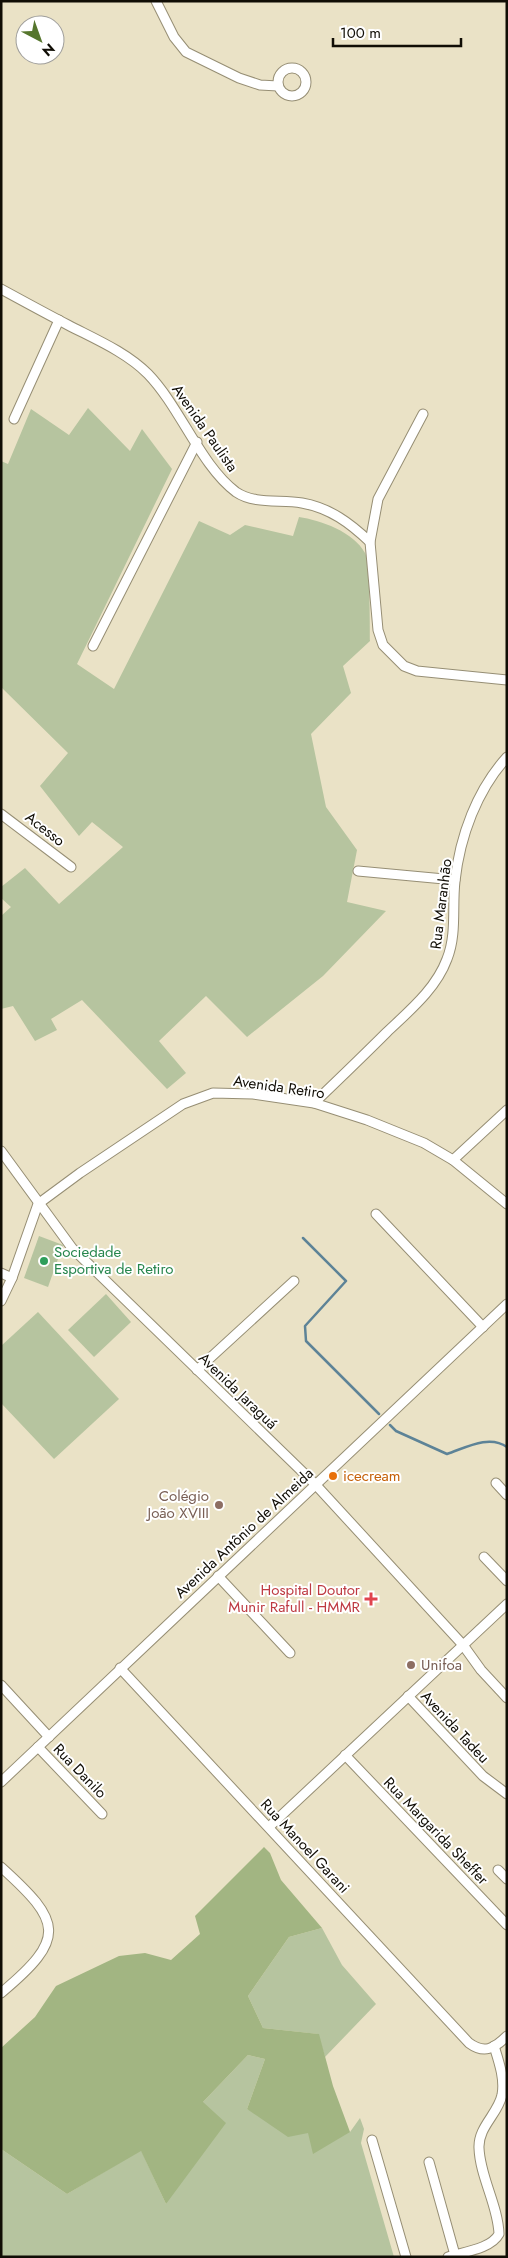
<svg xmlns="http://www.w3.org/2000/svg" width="508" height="2258" font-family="Jost,sans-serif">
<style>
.green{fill:#b6c49f}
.forest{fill:#a2b582}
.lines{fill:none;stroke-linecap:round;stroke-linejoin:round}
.stream{stroke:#5d8397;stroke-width:2.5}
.minor-casing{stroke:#968e74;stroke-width:11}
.minor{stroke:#fff;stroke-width:9}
.leisure-dot{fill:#2e9e5b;stroke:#fff;stroke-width:2}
.food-dot{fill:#e8710a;stroke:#fff;stroke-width:2}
.education-dot{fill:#8d6e63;stroke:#fff;stroke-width:2}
.health-dot{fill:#e0444e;stroke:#fff;stroke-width:2}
.labels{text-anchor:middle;stroke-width:4;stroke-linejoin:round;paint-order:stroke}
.street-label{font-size:15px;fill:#100d05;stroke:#fff}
.leisure-label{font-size:15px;fill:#27864d;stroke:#fff;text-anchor:start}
.food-label{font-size:15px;fill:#c56008;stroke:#fff;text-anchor:start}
.education-label{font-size:15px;fill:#785e54;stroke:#fff;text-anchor:end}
.health-label{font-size:15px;fill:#be3a42;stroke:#fff;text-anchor:end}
</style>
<rect width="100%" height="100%" fill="#eae2c6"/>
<g class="green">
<path d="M88,408l42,43 12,-22 30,40 -95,195 37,25 85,-168 31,14 15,-10 48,11 6,-19c21,3 55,15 66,36 5,8 5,74 5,88l-27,25 8,27 -40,41 15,73 31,43 -10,52 39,9 -63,65 -76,61 -41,-41 -47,45 27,32 -19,16 -85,-89 -31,19 6,11 -22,11 -22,-35 -12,3v-93l10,-9 -10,-9v-11l24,-19 34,36 64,-57 -31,-25 -13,14 -39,-50 28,-33 -67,-66v-226l7,3 23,-55 38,26z"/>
<path d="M39,1236l24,9 -15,42 -24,-9z"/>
<path d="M106,1294l25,28 -37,35 -26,-27z"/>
<path d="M38,1312l81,87 -65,60 -53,-56v-57z"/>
<path d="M322,1928l20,37 34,39 -51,53 -7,-23 -55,-6 -15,-32 41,-59z"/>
<path d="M248,2055l17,4 -18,50 61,24 42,-1 10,-14 4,11 -3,14 33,114h-393v-108l66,45 74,-44 25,54 37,-102z"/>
</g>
<path class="forest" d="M264,1847l6,6 11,27 41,48 -33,9 -41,59 15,32 56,6 14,52 17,46 -37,22 -5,-21 -20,4 -41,-28 18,-50 -17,-4 -45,47 23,21 -60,81 -25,-53 -74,43 -66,-45v-101l34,-31 21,-31 63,-30 26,-3 26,7 29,-26 -5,-18z"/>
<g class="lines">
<g class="stream">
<path d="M303,1238l43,43 -41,45 1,15 73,73"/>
<path d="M390,1425l6,6 51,23c18,-6 42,-20 60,-7"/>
</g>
<defs>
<g id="minor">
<path d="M156,1l18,36 12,15 53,26 21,7 18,1"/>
<circle cx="292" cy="82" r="14"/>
<path d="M1,289c22,12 44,24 67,36 27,14 58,27 80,49 32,33 53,92 88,118 19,13 45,7 66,11 28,5 48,20 68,39"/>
<path d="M423,414l-45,85 -8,43 8,88 5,15 21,21 13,5 90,9"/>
<path d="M14,419l45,-99"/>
<path d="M93,646l104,-204"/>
<path d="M1,814l70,53"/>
<path d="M358,871l97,9"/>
<path d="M314,1103c24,-23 49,-47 73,-71 22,-21 49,-43 60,-73 10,-25 5,-52 8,-78 5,-45 22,-91 52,-124"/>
<path d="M1,1151l71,97 243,236 148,161 18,25 26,28"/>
<path d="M453,1160l54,-50"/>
<path d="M376,1214l107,113"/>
<path d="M1,1273l11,5"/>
<path d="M1,1301l11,-23 26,-74 42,-31 103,-69 30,-11 40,1 61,9 53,17 57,23 29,17 54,44"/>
<path d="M197,1370l97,-89"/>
<path d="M496,1483l11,12"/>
<path d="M484,1557l23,24"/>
<path d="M218,1576l72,77"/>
<path d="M120,1668l349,375c15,11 25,6 38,-7"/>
<path d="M1,1685l48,52"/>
<path d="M408,1696l75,80 24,18"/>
<path d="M38,1747l64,67"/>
<path d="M345,1755l162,170"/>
<path d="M1,1782l506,-478"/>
<path d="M269,1827l238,-223"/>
<path d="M1,1867c61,55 66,71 0,126"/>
<path d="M498,1870l9,9"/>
<path d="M372,2140l34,117"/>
<path d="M429,2162l26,93"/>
<path d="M448,2257c15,-5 43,-8 51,-23 -1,-29 -19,-57 -20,-86 -1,-21 19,-34 23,-53 3,-16 -3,-33 -8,-49"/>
</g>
</defs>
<use href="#minor" class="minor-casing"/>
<use href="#minor" class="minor"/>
</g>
<circle class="leisure-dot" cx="44" cy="1261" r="5"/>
<circle class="food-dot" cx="333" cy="1476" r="5"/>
<g class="education-dot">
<circle cx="219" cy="1505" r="5"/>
<circle cx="411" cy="1665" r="5"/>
</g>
<path class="health-dot" d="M368.5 1591.5h5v5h5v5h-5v5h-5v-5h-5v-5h5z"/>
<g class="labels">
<g class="street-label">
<text transform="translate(205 428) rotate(55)" y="5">Avenida Paulista</text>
<text transform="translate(45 829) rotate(38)" y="5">Acesso</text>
<text transform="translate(441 904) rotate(-83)" y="5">Rua Maranhão</text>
<text transform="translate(279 1087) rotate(8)" y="5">Avenida Retiro</text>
<text transform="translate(238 1391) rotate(44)" y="5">Avenida Jaraguá</text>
<text transform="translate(244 1533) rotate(-43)" y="5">Avenida Antônio de Almeida</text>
<text transform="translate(455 1727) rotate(47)" y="5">Avenida Tadeu</text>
<text transform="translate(80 1771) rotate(46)" y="5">Rua Danilo</text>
<text transform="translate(436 1831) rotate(46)" y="5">Rua Margarida Sheffer</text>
<text transform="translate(305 1846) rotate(47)" y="5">Rua Manoel Garani</text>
</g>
<g class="leisure-label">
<text x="54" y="1257">Sociedade<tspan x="54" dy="17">Esportiva de Retiro</tspan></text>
</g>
<g class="food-label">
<text x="343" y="1481">icecream</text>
</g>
<g class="education-label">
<text x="209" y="1501">Colégio<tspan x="209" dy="17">João XVIII</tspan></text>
<text x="421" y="1670" text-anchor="start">Unifoa</text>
</g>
<g class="health-label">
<text x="360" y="1595">Hospital Doutor<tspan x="360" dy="17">Munir Rafull - HMMR</tspan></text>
</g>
</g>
<rect width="508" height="2258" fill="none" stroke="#100d05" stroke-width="5"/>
<g transform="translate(40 40) rotate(139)"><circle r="24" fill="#ffffff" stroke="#9f9e9b"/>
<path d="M0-4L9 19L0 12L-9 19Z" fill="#56762d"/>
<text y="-8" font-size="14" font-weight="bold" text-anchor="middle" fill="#100d05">N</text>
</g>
<path d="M333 38v8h128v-8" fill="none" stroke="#100d05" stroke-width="2.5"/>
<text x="340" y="38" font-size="15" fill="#100d05" stroke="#ffffff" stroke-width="4" paint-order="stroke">100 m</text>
</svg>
